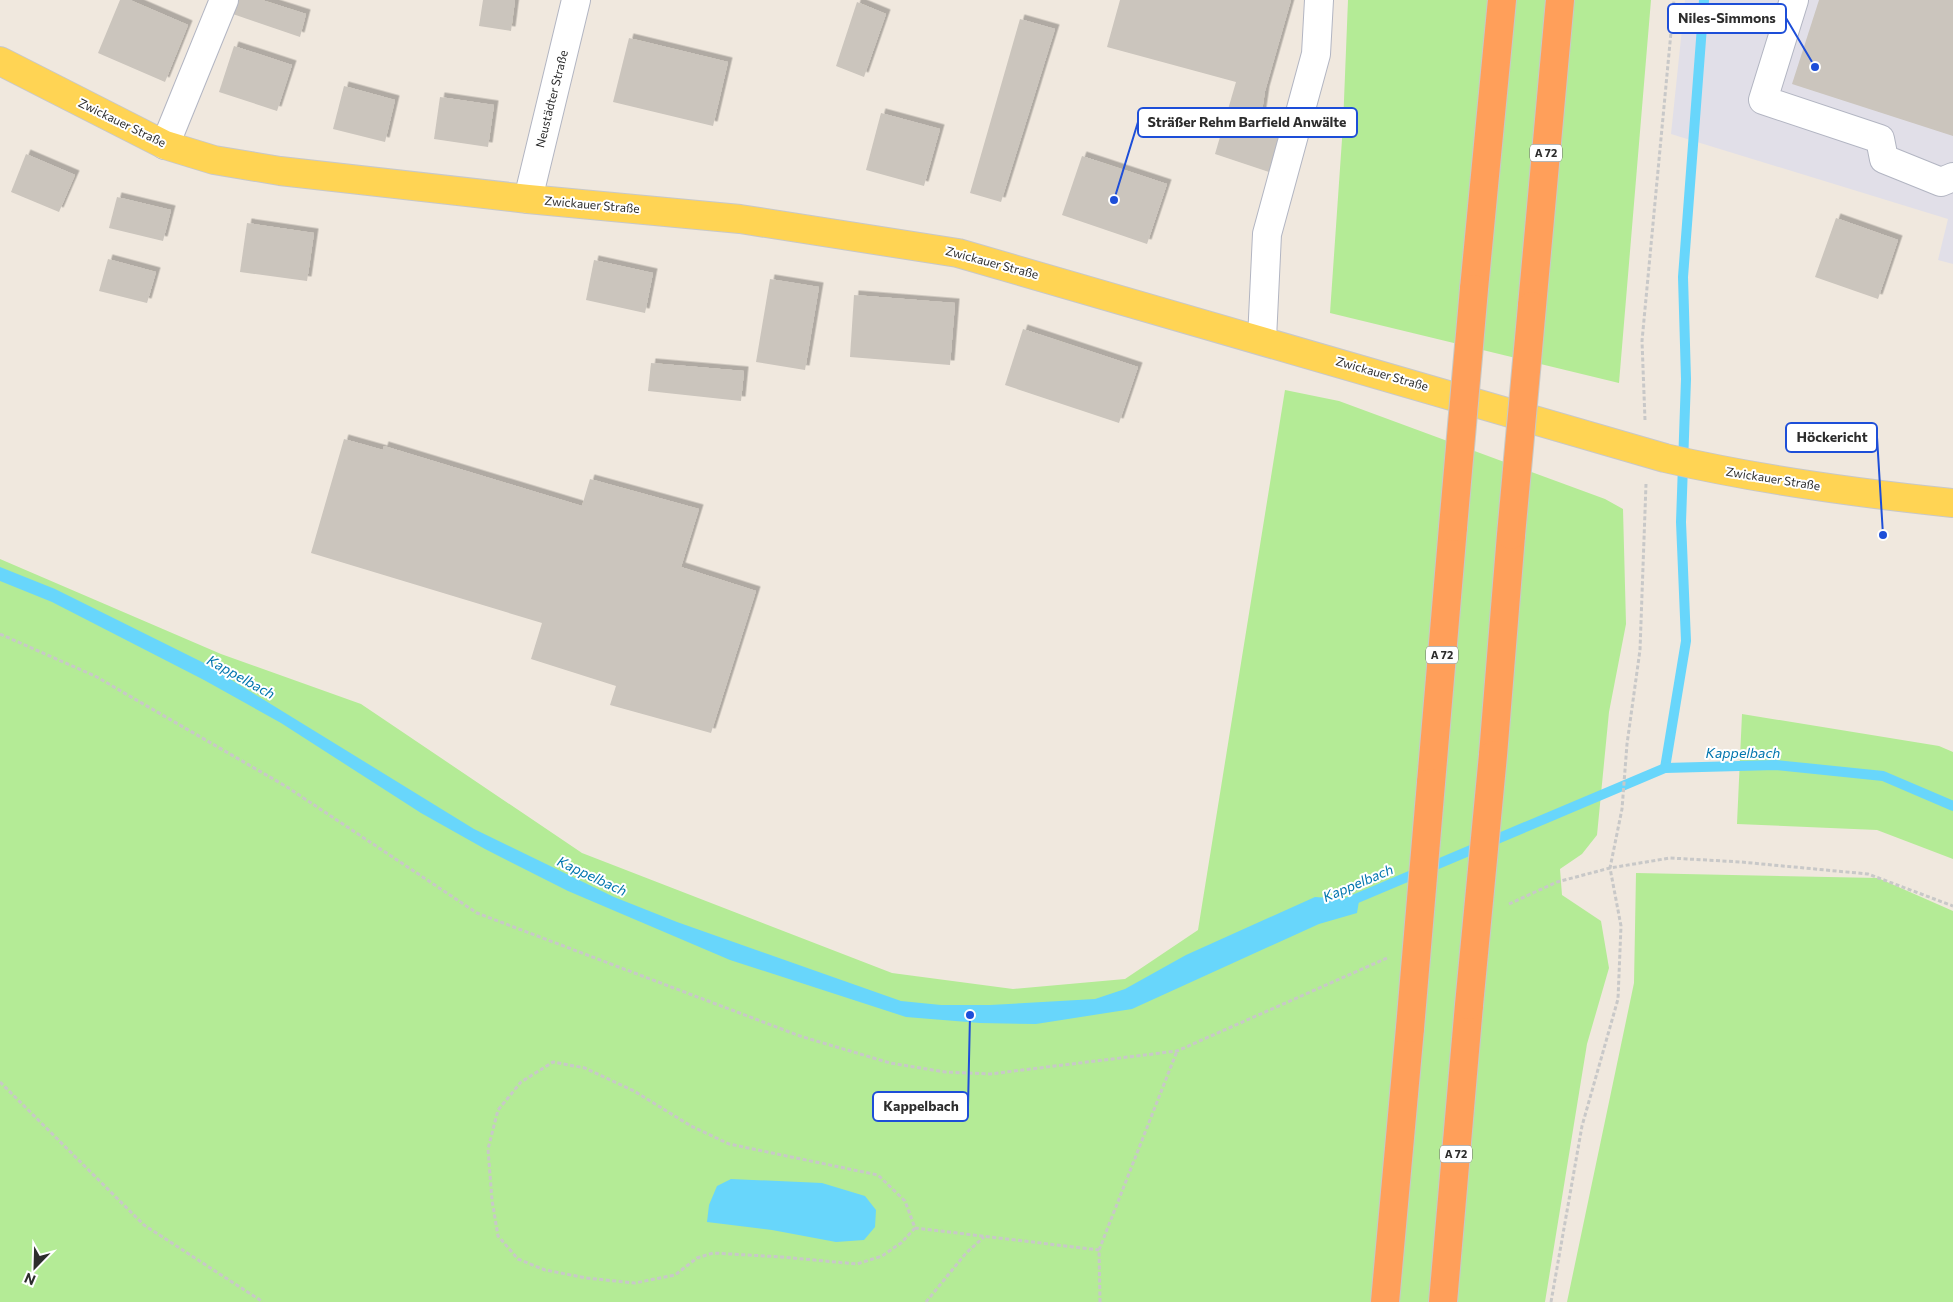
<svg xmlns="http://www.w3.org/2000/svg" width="1953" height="1302" font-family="Commissioner,sans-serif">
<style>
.industrial{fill:#e1dfe8}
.green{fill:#b4eb96}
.water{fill:#68d6fb}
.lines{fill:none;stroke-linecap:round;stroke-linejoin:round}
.stream{stroke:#68d6fb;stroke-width:10}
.building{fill:#cbc5bd;filter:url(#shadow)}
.minor-casing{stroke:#b2b5c2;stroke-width:30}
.major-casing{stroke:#c8c8c8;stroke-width:30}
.highway-casing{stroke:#c8c8c8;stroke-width:30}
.path{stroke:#c8c8c8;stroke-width:3;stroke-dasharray:4 2.5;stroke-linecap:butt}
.minor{stroke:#fff;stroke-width:28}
.major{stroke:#ffd454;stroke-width:28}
.highway{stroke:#ff9f5a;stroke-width:28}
.highway-bridge-casing{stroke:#c8c8c8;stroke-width:30;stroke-linecap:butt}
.highway-bridge{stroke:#ff9f5a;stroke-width:28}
.labels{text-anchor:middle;stroke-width:4;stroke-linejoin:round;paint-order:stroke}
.shield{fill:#fff;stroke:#6c6c6c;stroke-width:1}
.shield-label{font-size:11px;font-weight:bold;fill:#2d2d2d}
.street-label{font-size:12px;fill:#2d2d2d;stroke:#fff}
.water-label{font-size:14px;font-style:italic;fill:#0075ae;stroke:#fff}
.leader{fill:none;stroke:#1d4ed8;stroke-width:2}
.callout-dot{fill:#1d4ed8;stroke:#fff;stroke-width:2}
.callout{fill:#fff;stroke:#1d4ed8;stroke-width:2}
.callout-label{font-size:14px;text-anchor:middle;font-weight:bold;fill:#2d2d2d}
</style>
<defs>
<filter id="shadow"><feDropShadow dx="4.5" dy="-4.5" stdDeviation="0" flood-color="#0004"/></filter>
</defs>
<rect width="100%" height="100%" fill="#f0e8de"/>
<path class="industrial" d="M1685,0h268v264l-15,-4 10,-41 -277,-85z"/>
<g class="green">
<path d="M1348,0h303l-32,383 -289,-70 13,-188z"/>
<path d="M1285,390l54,11 266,98 18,10 3,115 -17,88 -12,123 -15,19 -22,15 2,26 39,26 8,47 -22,76 -42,258h-1545v-743l221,95 140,50 221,149 310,120 121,16 112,-10 73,-49z"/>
<path d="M1742,714l197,32 14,6v107l-76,-29 -140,-6z"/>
<path d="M1636,873l242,5 75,33v391h-386l67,-319z"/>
</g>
<g class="water">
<path d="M0,567l55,22 149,74 270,166 140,68 63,25 224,79 40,4h49l105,-6 30,-10 61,-34 129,-58 30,2 15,-4 -3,18 -38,11 -187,85 -96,15 -56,-1 -74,-6 -176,-57 -162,-69 -83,-42 -64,-36 -140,-90 -77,-43 -152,-78 -52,-21z"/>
<path d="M731,1179l91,4 43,13 11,14 -1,17 -11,13 -28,2 -64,-12 -65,-8 2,-17 8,-19z"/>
</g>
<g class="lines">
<g class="stream">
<path d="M1665,768l21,-127 -5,-119 5,-143 -3,-102 21,-277"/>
<path d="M1348,902l317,-134 111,-3 107,11 70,30"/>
</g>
</g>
<g class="building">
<path d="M120,0h10l58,25 -23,57 -67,-29z"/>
<path d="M235,0h27l44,14 -6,23 -70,-24z"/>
<path d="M483,0h32l-4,31 -32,-5z"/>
<path d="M1120,0h171l-26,91 -4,27 22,7 -14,47 -54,-18 21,-72 -129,-35z"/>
<path d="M1819,0h134v136l-161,-52z"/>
<path d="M857,2l29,12 -22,63 -28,-11z"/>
<path d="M1020,19l35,10 -54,173 -31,-9z"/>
<path d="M629,38l99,24 -15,64 -100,-24z"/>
<path d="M234,46l58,19 -15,46 -58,-19z"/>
<path d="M344,86l51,14 -10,42 -52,-13z"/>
<path d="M440,97l54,8 -6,42 -54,-8z"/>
<path d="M881,113l59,16 -16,57 -58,-16z"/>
<path d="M26,154l49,21 -16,37 -48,-20z"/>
<path d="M1082,156l85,28 -20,60 -85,-29z"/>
<path d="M117,197l54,13 -8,31 -54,-13z"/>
<path d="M1836,218l62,22 -20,59 -63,-22z"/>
<path d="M247,223l67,10 -7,48 -67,-9z"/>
<path d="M108,259l48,13 -9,31 -48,-12z"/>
<path d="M594,260l59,13 -8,40 -59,-13z"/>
<path d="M770,279l49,8 -14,83 -49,-8z"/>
<path d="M854,295l101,8 -5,62 -100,-8z"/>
<path d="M1023,329l115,38 -19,56 -114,-38z"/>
<path d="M651,363l93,8 -3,30 -93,-10z"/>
<path d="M344,439l39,11 1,-4 198,60 8,-27 109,30 -18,58 75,24 -45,142 -101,-28 6,-19 -85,-27 11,-36 -231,-70z"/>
</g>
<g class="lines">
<defs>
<g id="minor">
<path d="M1794,0l-31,100 117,39 4,20 57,23 12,-5"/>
<path d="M165,145l59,-145"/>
<path d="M528,199l48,-199"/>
<path d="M1262,339l5,-105 49,-180 3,-54"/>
</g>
<path id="major" d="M0,61l165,84 49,15 66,11 248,28 212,20 218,34 707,205c94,22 192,35 288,45"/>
<g id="highway">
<path d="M1474,289l28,-289"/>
<path d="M1532,306l28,-306"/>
<path d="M1493,755l18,-220"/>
<path d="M1431,783l22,-256"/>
<path d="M1385,1302l25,-274"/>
<path d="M1443,1302l26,-297"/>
</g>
</defs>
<use href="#minor" class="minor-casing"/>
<use href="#major" class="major-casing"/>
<use href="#highway" class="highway-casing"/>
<g class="path">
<path d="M1645,420l-3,-79 32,-341"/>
<path d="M0,634l95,42 192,111 190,126 323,123 90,27 55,9 45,2 187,-23 210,-93"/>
<path d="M1509,904l48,-22 53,-14 60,-10 71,4 127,12 85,32"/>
<path d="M0,1082l144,143 119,77"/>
<path d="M915,1228l-14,15 -19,13 -25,8 -75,-7 -69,-4 -16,5 -22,17 -40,8 -49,-5 -41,-8 -27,-11 -20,-23 -6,-36 -4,-51 10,-39 23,-28 32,-20 32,6 49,23 57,35 38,18 149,31 27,26 10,27 184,22"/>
<path d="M926,1302l40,-49 18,-16"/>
<path d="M1100,1302l-1,-52 78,-199"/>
<path d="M1551,1302l31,-176 36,-127 3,-73 -11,-58 12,-59 5,-65 13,-94 6,-166"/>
</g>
<use href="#minor" class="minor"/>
<use href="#major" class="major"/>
<use href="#highway" class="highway"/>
<defs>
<g id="highway-bridge">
<path d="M1453,527l21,-238"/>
<path d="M1511,535l21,-229"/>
<path d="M1469,1005l24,-250"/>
<path d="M1410,1028l21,-245"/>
</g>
</defs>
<use href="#highway-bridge" class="highway-bridge-casing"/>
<use href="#highway-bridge" class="highway-bridge"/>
</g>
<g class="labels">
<g class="shield">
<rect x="1530" y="144.5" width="32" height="17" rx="4"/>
<rect x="1426" y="646.5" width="32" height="17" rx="4"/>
<rect x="1440" y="1145.5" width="32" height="17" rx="4"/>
</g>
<g class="shield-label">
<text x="1546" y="157">A 72</text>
<text x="1442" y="659">A 72</text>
<text x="1456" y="1158">A 72</text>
</g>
<g class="street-label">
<text transform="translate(552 99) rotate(-76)" y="4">Neustädter Straße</text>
<text transform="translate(122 123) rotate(26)" y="4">Zwickauer Straße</text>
<text transform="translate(592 205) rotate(5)" y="4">Zwickauer Straße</text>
<text transform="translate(992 263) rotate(15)" y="4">Zwickauer Straße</text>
<text transform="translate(1382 374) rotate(16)" y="4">Zwickauer Straße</text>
<text transform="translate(1773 479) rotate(9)" y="4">Zwickauer Straße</text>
</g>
<g class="water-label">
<text transform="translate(241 677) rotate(29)" y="5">Kappelbach</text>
<text x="1743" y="758">Kappelbach</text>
<text transform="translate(592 876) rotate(25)" y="5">Kappelbach</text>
<text transform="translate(1358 883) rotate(-23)" y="5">Kappelbach</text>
</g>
</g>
<path class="leader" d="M1815 67L1786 18M1114 200L1138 122M1883 535L1877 437M970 1015L968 1107"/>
<g class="callout-dot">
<circle cx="1815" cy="67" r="5"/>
<circle cx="1114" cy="200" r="5"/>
<circle cx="1883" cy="535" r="5"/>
<circle cx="970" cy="1015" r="5"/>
</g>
<g class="callout">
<rect x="1668" y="4" width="118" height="29" rx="5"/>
<rect x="1138" y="108" width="219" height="29" rx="5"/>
<rect x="1786" y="423" width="91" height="29" rx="5"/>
<rect x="873" y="1092" width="95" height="29" rx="5"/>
</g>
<g class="callout-label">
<text x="1727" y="23">Niles-Simmons</text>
<text x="1247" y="127">Sträßer Rehm Barfield Anwälte</text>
<text x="1832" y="442">Höckericht</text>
<text x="921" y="1111">Kappelbach</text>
</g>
<g transform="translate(35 1267) rotate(203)" stroke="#ffffff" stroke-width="4" paint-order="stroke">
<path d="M0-4L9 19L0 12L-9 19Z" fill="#2d2d2d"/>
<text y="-8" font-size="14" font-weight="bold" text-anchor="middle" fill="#2d2d2d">N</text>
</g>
</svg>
